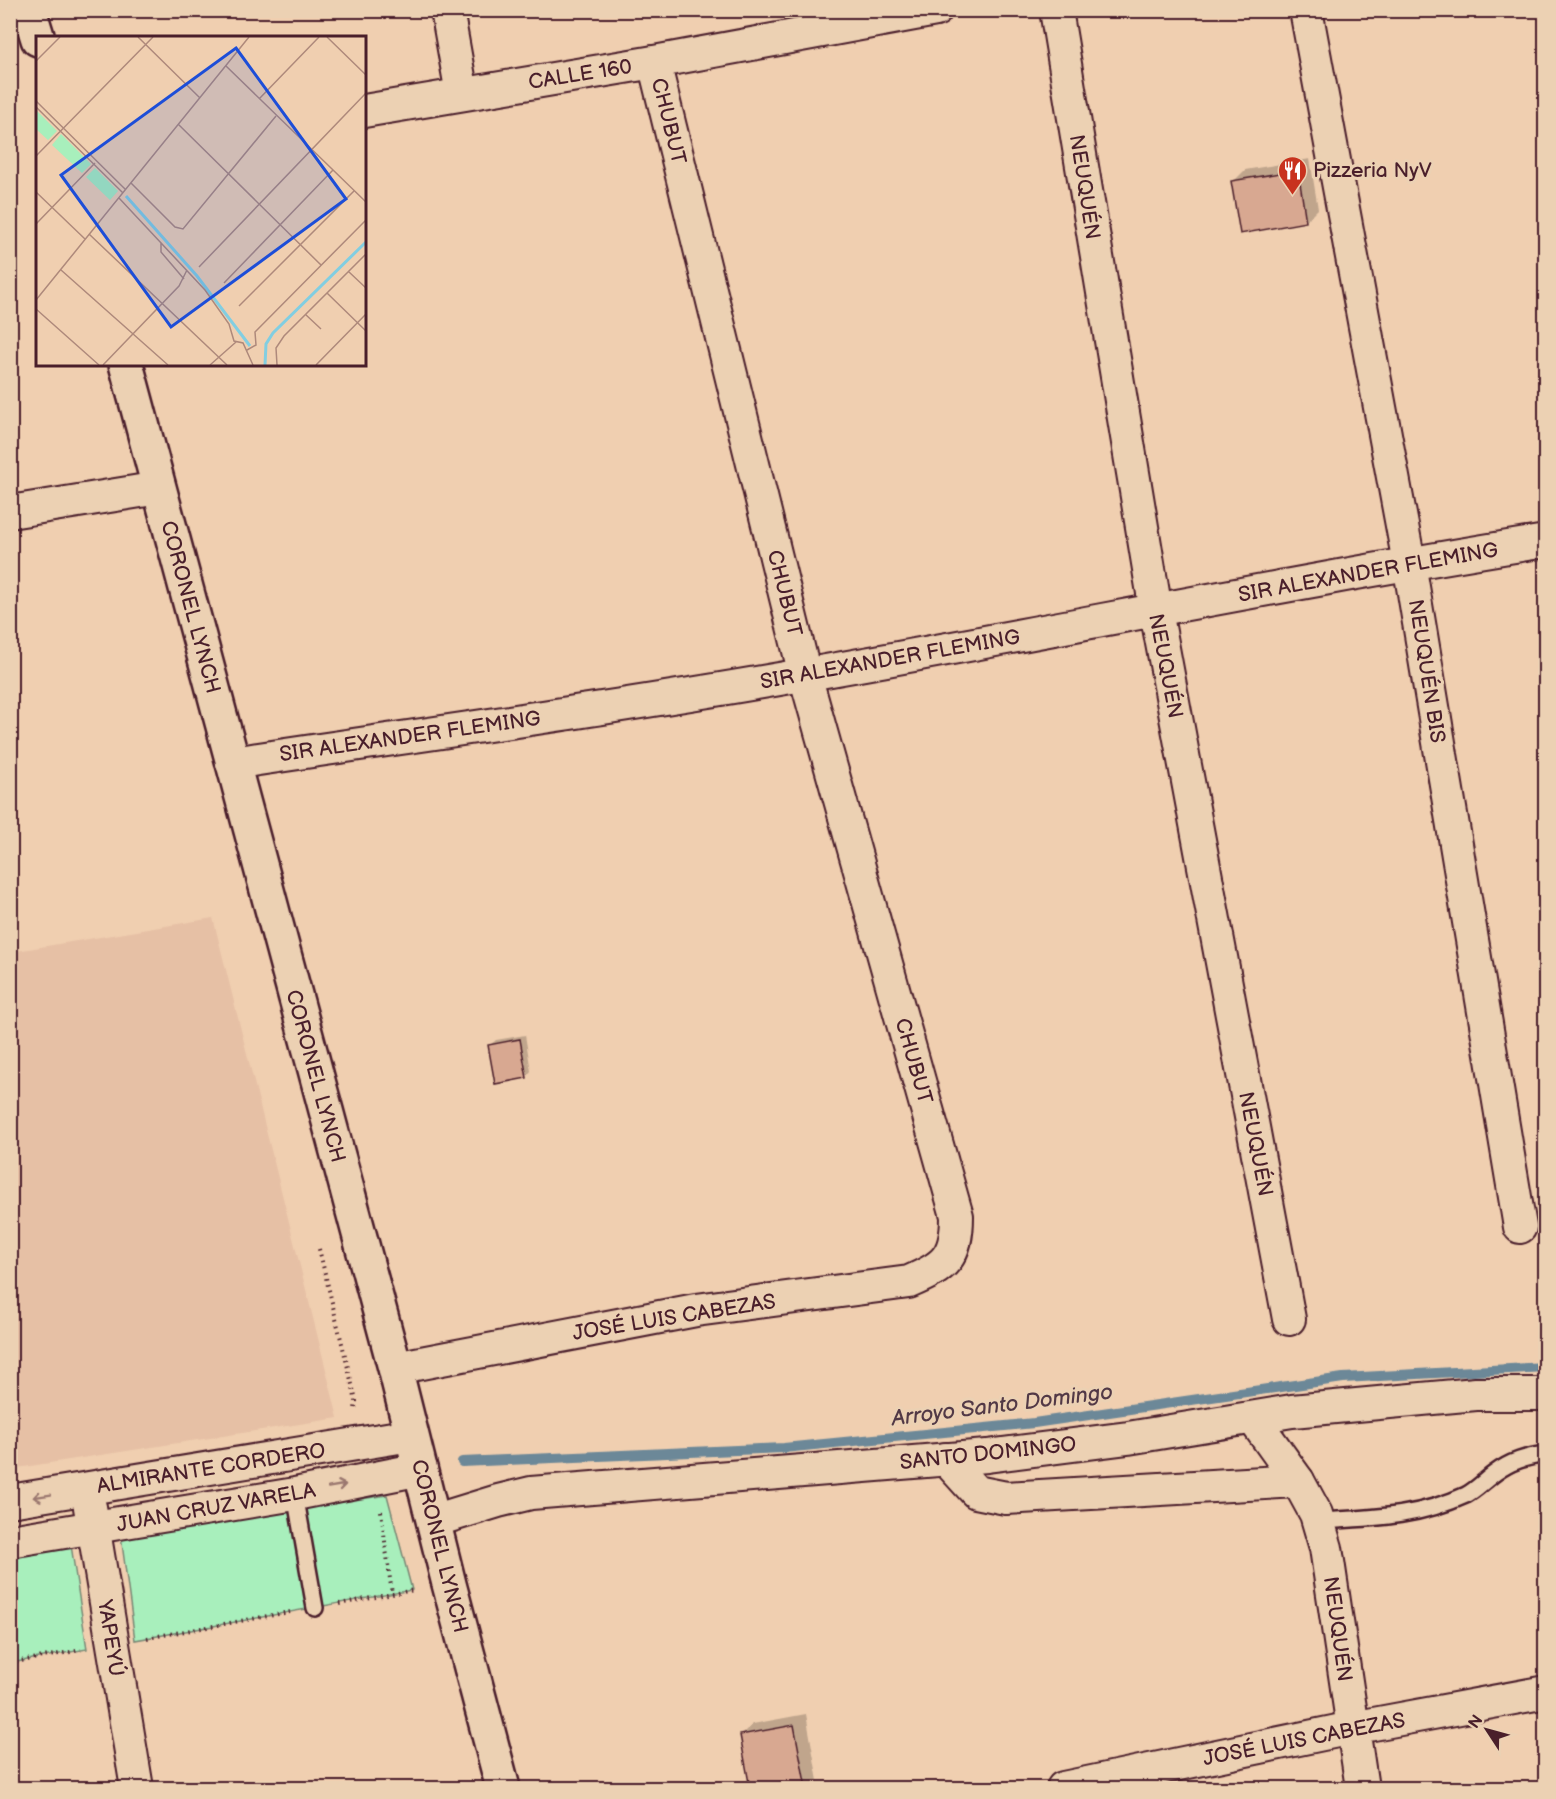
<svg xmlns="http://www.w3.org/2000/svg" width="1556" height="1799" font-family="'Balsamiq Sans',sans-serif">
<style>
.built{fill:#e6c0a5}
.green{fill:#a8efbc;stroke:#798774;stroke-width:1.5}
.shadow{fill:#0003}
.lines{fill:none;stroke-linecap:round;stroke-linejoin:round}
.stream{stroke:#6c8898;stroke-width:10}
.building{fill:#d8a891;stroke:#4a1f2b;stroke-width:1.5}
.service-casing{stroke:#4a1f2b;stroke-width:20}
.minor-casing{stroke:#4a1f2b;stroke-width:36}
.tertiary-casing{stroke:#4a1f2b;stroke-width:38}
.path{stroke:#4a1f2b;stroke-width:4;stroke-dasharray:1.5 4.5;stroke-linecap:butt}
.service{stroke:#ecd1b3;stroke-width:15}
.minor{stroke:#ecd1b3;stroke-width:32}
.tertiary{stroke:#ecd1b3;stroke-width:33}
.oneway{stroke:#9b786f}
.labels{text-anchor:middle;stroke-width:6;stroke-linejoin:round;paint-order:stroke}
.street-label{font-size:21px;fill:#4a1f2b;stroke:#ecd1b3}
.poi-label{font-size:21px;fill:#4a1f2b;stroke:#ecd1b3;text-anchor:start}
.water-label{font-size:22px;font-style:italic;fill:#523946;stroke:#ecd1b3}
.inset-river{fill:none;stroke:#82cee1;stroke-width:3}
.inset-road{fill:none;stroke:#ae897b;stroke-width:1.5}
.view{fill:#1d4ed8;fill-opacity:0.15;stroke:#1d4ed8;stroke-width:3}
.inset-edge{fill:none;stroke:#4a1f2b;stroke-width:3}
</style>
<rect width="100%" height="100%" fill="#f0cfb0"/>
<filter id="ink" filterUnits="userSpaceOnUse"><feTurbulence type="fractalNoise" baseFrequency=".0167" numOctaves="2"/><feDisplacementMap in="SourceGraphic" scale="12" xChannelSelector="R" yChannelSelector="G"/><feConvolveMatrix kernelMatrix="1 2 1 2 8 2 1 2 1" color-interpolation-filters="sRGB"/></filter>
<g filter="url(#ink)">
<path class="built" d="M213,918l125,500 -327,51v-517z"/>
<g class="green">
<path d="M387,1495l25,95 -277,50 -14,-104z"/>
<path d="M71,1545l16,104 -76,14v-109z"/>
</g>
<g class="shadow">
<path d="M1310,159l8,50 -12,12 -73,-39 12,-12z"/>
<path d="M525,1035l6,36 -5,6 -36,-32 6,-5z"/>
<path d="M806,1714l12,67 -8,7h-25l-2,-7 -41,-46 11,-11z"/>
</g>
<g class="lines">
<path class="stream" d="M462,1462l322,-14 250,-25 309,-45 203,-11"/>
</g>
<g class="building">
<path d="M1298,170l8,52 -66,12 -9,-53z"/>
<path d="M520,1039l7,39 -32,6 -7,-39z"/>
<path d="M794,1725l12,63h-23l-1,-6 -32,6 -10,-53z"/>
</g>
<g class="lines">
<defs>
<g id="service">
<path d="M295,1494l20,114"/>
<path d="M1318,1521c53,-3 98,-3 148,-26 10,-5 19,-15 29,-22 16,-12 31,-16 51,-19"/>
</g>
<g id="minor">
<path d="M447,10l15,84"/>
<path d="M1056,10l100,601 133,708"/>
<path d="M1306,10l103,553 111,664"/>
<path d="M364,111l290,-49 282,-52"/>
<path d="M10,512l149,-24"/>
<path d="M232,763c192,-29 385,-55 576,-89 246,-43 491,-94 738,-133"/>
<path d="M395,1368l301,-58 213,-28c36,-15 48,-25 48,-66l-152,-541 -151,-613"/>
<path d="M1253,1418l45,63 18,33 10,34 36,240"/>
<path d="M946,1459l30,33 30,6 292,-17"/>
<path d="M10,1501l401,-66"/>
<path d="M90,1507l47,281"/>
<path d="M433,1521l65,-20 33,-8 456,-37 141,-18 164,-27 184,-17h70"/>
<path d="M10,1541l285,-47 126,-25"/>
<path d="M1063,1788l289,-60 194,-36"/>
</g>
<g id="tertiary">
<path d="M29,10l9,29"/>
<path d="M126,364l269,1004 54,216 54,204"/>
</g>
</defs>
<use href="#service" class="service-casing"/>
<use href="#minor" class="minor-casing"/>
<use href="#tertiary" class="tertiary-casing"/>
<g class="path">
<path d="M319,1249l37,152 -1,8"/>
<path d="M381,1511l11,83"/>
<path d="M339,1604l75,-14"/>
<path d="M147,1638l143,-26"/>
<path d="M10,1663l71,-13"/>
</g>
<use href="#service" class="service"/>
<use href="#minor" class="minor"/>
<use href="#tertiary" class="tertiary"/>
</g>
<defs><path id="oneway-shaft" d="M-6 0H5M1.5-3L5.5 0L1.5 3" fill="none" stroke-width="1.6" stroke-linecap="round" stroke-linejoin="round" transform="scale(1.5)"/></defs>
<g class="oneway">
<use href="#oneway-shaft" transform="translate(337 1486) rotate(-10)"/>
<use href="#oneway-shaft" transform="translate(42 1496) rotate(171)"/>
</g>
</g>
<defs>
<symbol id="restaurant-pin" viewBox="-11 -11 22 30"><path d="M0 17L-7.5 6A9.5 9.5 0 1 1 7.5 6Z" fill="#c8321e" stroke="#ecd1b3"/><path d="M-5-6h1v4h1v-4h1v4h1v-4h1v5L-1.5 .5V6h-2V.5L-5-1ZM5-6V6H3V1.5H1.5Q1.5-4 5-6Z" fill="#fff"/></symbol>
</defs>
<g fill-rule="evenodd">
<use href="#restaurant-pin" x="1276" y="154" width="33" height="45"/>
</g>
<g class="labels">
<g class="street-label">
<text transform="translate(580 74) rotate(-9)" y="7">CALLE 160</text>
<text transform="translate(669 121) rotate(76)" y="7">CHUBUT</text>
<text transform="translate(1085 187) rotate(81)" y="7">NEUQUÉN</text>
<text transform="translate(1368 572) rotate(-10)" y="7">SIR ALEXANDER FLEMING</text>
<text transform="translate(785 593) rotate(76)" y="7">CHUBUT</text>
<text transform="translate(191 607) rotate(75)" y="7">CORONEL LYNCH</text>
<text transform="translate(890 659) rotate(-10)" y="7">SIR ALEXANDER FLEMING</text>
<text transform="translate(1166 666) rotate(79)" y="7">NEUQUÉN</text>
<text transform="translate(1427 671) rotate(81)" y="7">NEUQUÉN BIS</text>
<text transform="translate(410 736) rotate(-8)" y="7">SIR ALEXANDER FLEMING</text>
<text transform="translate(914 1061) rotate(74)" y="7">CHUBUT</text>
<text transform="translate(316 1076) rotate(75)" y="7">CORONEL LYNCH</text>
<text transform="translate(1256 1144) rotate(79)" y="7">NEUQUÉN</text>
<text transform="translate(674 1317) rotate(-9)" y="7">JOSÉ LUIS CABEZAS</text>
<text transform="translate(988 1453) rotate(-6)" y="7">SANTO DOMINGO</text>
<text transform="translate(211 1468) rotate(-9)" y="7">ALMIRANTE CORDERO</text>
<text transform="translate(216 1507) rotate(-10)" y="7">JUAN CRUZ VARELA</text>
<text transform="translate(440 1546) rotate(76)" y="7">CORONEL LYNCH</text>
<text transform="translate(1338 1629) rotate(82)" y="7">NEUQUÉN</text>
<text transform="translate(111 1638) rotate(81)" y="7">YAPEYÚ</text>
<text transform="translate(1304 1739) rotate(-11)" y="7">JOSÉ LUIS CABEZAS</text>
</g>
<g class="poi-label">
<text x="1313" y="177">Pizzeria NyV</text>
</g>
<g class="water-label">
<text transform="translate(1002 1404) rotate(-7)" y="8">Arroyo Santo Domingo</text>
</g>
</g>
<g transform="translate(36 36)">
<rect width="330" height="330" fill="#f0cfb0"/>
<path d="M0,74l21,21 -9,9 -12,-11zM25,98l30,30 -9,9 -30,-28zM59,132l23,23 -8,9 -24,-23z" fill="#a8efbc"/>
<path class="inset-river" d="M90,160l71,80 53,70M229,329l1,-21 7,-11 93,-91"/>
<path class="inset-road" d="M102,1l62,61M291,1l39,38M0,25l24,-24M190,30l140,136M223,63l60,-62M0,65l89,88M0,71l87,86M142,88l143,141M0,120l117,-119M95,147l44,44 8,2 93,-113M0,156l49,47M83,162l86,92 24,34 5,17 9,2 10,22M0,188l59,-61M53,198l138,131M125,207v9l23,27M163,231l167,-174M25,234l107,95M313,236l17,16M188,247l109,-113M291,257l39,38M0,264l213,-263M203,270l115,-115M0,273l63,56M269,278l16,15M211,314l9,-5 -1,-13 111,-112M67,329l76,-79 8,-16M174,329l26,-23M241,329l-1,-17 8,-12 82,-82M280,329l50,-51"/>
<path class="view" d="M200,12l110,151 -175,128 -110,-152z"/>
<rect width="330" height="330" class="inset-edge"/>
</g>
<rect width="1556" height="1799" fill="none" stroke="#ecd1b3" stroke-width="36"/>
<rect x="18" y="18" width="1520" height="1763" fill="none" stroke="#4a1f2b" stroke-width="2" filter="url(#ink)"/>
<g transform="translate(1487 1730) rotate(306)" stroke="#ecd1b3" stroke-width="4.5" paint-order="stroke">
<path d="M0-4.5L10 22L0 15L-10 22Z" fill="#4a1f2b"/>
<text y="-9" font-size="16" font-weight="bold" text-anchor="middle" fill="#4a1f2b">N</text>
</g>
</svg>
